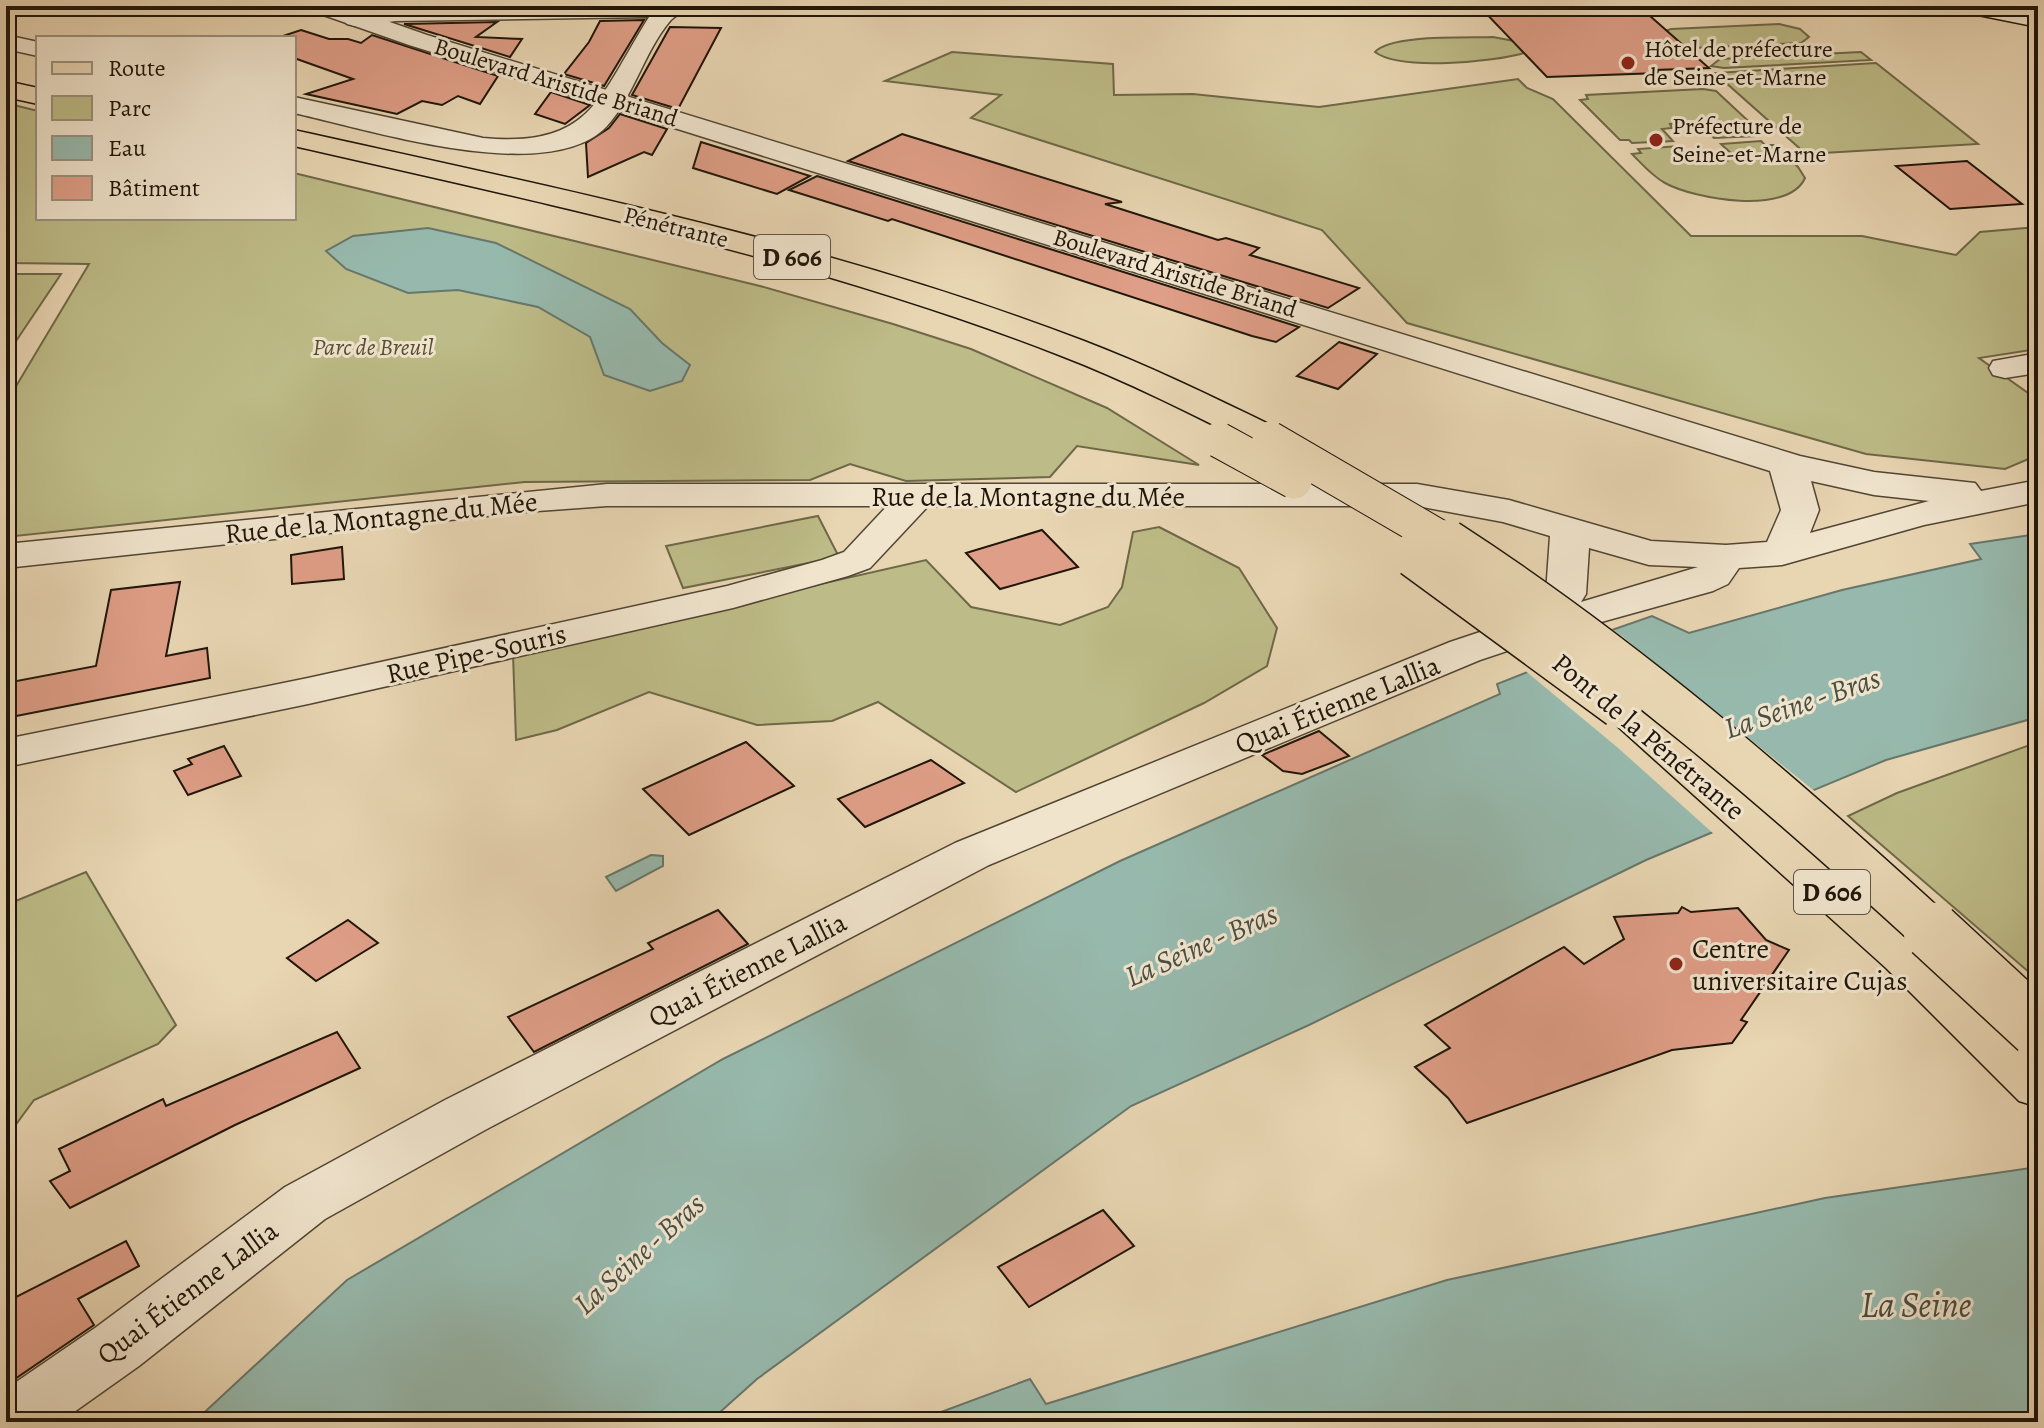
<svg xmlns="http://www.w3.org/2000/svg" width="2044" height="1428" font-family="Alegreya,serif">
<style>
.green{fill:#bdbb87;stroke:#6e6848;stroke-width:2}
.water{fill:#97b9ad;stroke:#67776b;stroke-width:2}
.pier{fill:#e8d5b2}
.building{fill:#df9e87;stroke:#1f1509;stroke-width:2}
.lines{fill:none;stroke-linecap:round;stroke-linejoin:round}
.minor-casing{stroke:#514533;stroke-width:3}
.tertiary-casing{stroke:#514533;stroke-width:3}
.secondary-casing{stroke:#1f1509;stroke-width:3}
.primary-casing{stroke:#1f1509;stroke-width:3}
.minor{fill:#f0e4cd;fill-rule:evenodd}
.tertiary{fill:#f0e4cd;fill-rule:evenodd}
.secondary{fill:#f0e4cd;fill-rule:evenodd}
.primary{fill:#e8d5b2;fill-rule:evenodd}
.primary-bridge-far2-casing{stroke:#1f1509;stroke-width:37;stroke-linecap:butt}
.primary-bridge-far1-casing{stroke:#1f1509;stroke-width:47;stroke-linecap:butt}
.primary-bridge-casing{stroke:#1f1509;stroke-width:60;stroke-linecap:butt}
.primary-bridge-far2{stroke:#e8d5b2;stroke-width:35}
.primary-bridge-far1{stroke:#e8d5b2;stroke-width:44}
.primary-bridge{stroke:#e8d5b2;stroke-width:57}
.poi-dot{fill:#8f2418;stroke:#f0e4cd;stroke-width:3}
.labels{text-anchor:middle;stroke-width:6;stroke-linejoin:round;paint-order:stroke}
.far-poi-label{font-size:24px;fill:#1f1509;stroke:#f0e4cd;text-anchor:start}
.far-street-label{font-size:24px;fill:#1f1509;stroke:#f0e4cd}
.far-park-label{font-size:24px;font-style:italic;fill:#564f35;stroke:#f0e4cd}
.shield{fill:#f0e4cd;stroke:#5e5344;stroke-width:2}
.shield-label{font-size:26px;font-weight:bold;fill:#1f1509}
.street-label{font-size:28px;fill:#1f1509;stroke:#f0e4cd}
.poi-label{font-size:28px;fill:#1f1509;stroke:#f0e4cd;text-anchor:start}
.water-label{font-size:30px;font-style:italic;fill:#494e42;stroke:#f0e4cd}
.near-water-label{font-size:36px;font-style:italic;fill:#494e42;stroke:#f0e4cd}
</style>
<rect width="100%" height="100%" fill="#e8d5b2"/>
<filter id="stains"><feTurbulence type="fractalNoise" baseFrequency=".0025" numOctaves="4"/><feColorMatrix values="0 0 0 0 .2 0 0 0 0 .09 0 0 0 0 .02 0 0 0 .5 -.17"/></filter>
<radialGradient id="worn" r=".72"><stop offset=".6" stop-color="#630" stop-opacity="0"/><stop offset="1" stop-color="#630" stop-opacity=".3"/></radialGradient>
<g class="green">
<path d="M1779,24l21,5 9,8 -8,6 -108,5h-8l-23,-16 9,-3z"/>
<path d="M1493,37l21,4 10,12c-30,9 -124,18 -149,-1 15,-18 93,-14 118,-15z"/>
<path d="M952,52l161,12 1,31 79,-1 126,13 199,-28 9,9 26,11 138,137h171l94,19 24,-23 58,-5v122l-59,9 59,42v55l-33,14 -139,-15 -459,-131 -85,-93 -351,-112 30,-23 -116,-14z"/>
<path d="M1861,52l10,8 -147,8 -13,-2 9,-7z"/>
<path d="M1876,63l102,81 -172,10 -91,-81z"/>
<path d="M1703,89l13,2 44,41h-8l3,4 -41,2 -12,-11h-10l-4,-4 -18,1 2,4 -10,1 11,12 -41,2 -3,-3h-9l-40,-40 8,-1 -2,-4z"/>
<path d="M6,103l32,8v107h256v-45l466,113 133,38 78,25 136,59 92,57 -122,-19 -27,31 -144,4 -56,-17 -40,16 -285,2 -519,55v-134l83,-139 -83,-1z"/>
<path d="M1761,141l4,4h9l24,22 7,11c-17,38 -111,21 -140,5 -13,-7 -23,-19 -33,-29l9,-1 -3,-4 41,-3 13,13 11,-1 4,4 20,-1 -3,-4 10,-1 -13,-12z"/>
<path d="M6,274h55l-55,82z"/>
<path d="M818,516l21,41 -156,31 -17,-42z"/>
<path d="M1159,527l80,41 38,60 -10,38 -63,37 -188,89 -138,-90 -46,19 -75,4 -108,-33 -92,38 -41,10 -3,-86 413,-94 45,47 89,18 48,-18 14,-20 11,-55z"/>
<path d="M2038,742v238l-190,-164 49,-23z"/>
<path d="M86,872l90,153 -18,19 -124,56 -28,38v-233z"/>
</g>
<g class="water">
<path d="M428,228l68,15 134,66 32,34 28,22 -8,16 -32,10 -46,-16 -14,-38 -52,-30 -80,-17 -50,3 -62,-24 -20,-18 27,-15z"/>
<path d="M2038,534v183l-152,43 -240,100 -337,165 -178,81 -374,273 -48,43h-515l153,-142 376,-221 397,-198 380,-167 -3,-10 46,-18 23,-20 86,-30 37,17 153,-43 139,-31 -11,-15z"/>
<path d="M651,855l12,1v10l-47,25 -10,-14z"/>
<path d="M2038,1167v255h-1124l116,-43 16,25 401,-124 378,-82z"/>
</g>
<path class="pier" d="M1609,627l14,10 194,156 -102,42 -98,-88 -94,-78 18,-7 23,-20z"/>
<g class="building">
<path d="M1479,6l162,2 68,60 -53,2 3,3 -112,4z"/>
<path d="M644,20l-40,66 -40,-12 25,-32 11,-21z"/>
<path d="M497,22l-21,15 46,2 -12,18 -106,-33z"/>
<path d="M670,27l51,1 -43,81 -46,-14z"/>
<path d="M301,30l28,9h19l13,4 11,-8 126,41 -18,28 -22,-8 -16,9 -20,-4 -25,13 -91,-20 47,-15 -59,-21v-20h-17z"/>
<path d="M551,92l39,13 -25,19 -30,-10z"/>
<path d="M620,114l47,15 -15,26 -8,-3 -56,25 -2,-34 23,-15z"/>
<path d="M902,134l220,68 -17,2 113,36 8,-2 33,10 -9,7 109,33 -31,20 -480,-147z"/>
<path d="M701,142l109,34 -33,18 -84,-26z"/>
<path d="M1967,161l55,43 -72,5 -54,-43z"/>
<path d="M817,176l482,151 -23,15 -24,-6 -360,-117 -4,2 -99,-31z"/>
<path d="M1339,342l38,12 -39,35 -41,-13z"/>
<path d="M1042,530l36,37 -78,22 -34,-36z"/>
<path d="M342,547l2,32 -52,5 -1,-29z"/>
<path d="M180,582l-14,74 41,-8 3,30 -204,40v-35l90,-17 15,-76z"/>
<path d="M1319,731l30,25 -47,18 -19,-3 -21,-16z"/>
<path d="M746,742l48,44 -105,49 -46,-46z"/>
<path d="M224,746l17,30 -53,19 -14,-24 18,-7 -4,-5z"/>
<path d="M931,760l33,23 -99,44 -27,-28z"/>
<path d="M1682,907l9,5 47,-4 28,32 23,10 -48,70 6,2 -15,21 -60,7 -205,73 -19,-25 -33,-31 35,-19 -25,-23 139,-78 20,17 40,-25 -10,-22 64,-4z"/>
<path d="M718,910l30,34 -214,108 -26,-35 145,-68 -5,-6z"/>
<path d="M348,920l30,23 -62,38 -29,-23z"/>
<path d="M337,1032l23,36 -125,57 -165,83 -20,-27 20,-10 -11,-22 104,-50 3,7z"/>
<path d="M1103,1210l31,36 -105,61 -31,-40z"/>
<path d="M126,1241l13,25 -61,33 16,26 -88,60v-83z"/>
</g>
<g class="lines">
<defs>
<g id="minor">
<path d="M689,6c-5,7 -14,9 -19,15 -26,31 -36,75 -63,105 -58,62 -239,3 -313,-13v-16l189,41c109,10 116,-41 166,-121l-253,4 -41,5 -8,-2 -4,-5 4,-5 49,-7z"/>
<path d="M6,35l32,7v14l-32,-7z"/>
<path d="M2038,353v20l-33,5 -12,-3 -4,-7 4,-7z"/>
<path d="M917,485l13,3 5,8 -5,8 -60,64 -22,8 -115,32 -425,96 -302,63v-28l302,-61 419,-92 95,-26 22,-8 60,-64z"/>
</g>
<path id="tertiary" d="M309,6h35l83,29 1373,421 74,16 101,11 6,8 57,-11v22l-114,23 -142,40 -43,3 -11,16 -15,7 -155,43 -78,26 -491,205 -504,265 -160,89 -186,147 -79,56h-54v-33l89,-61 190,-141 160,-87 510,-257 495,-201 78,-26 18,-23 4,-57 -47,-14 -86,-16h-810l-83,6 -518,56v-24l601,-60h810l92,16 142,41 75,4 41,-3 14,-32 -11,-39 -1361,-426 -97,-34zM1811,481l63,14 55,6 -119,32 9,-23zM1589,548l60,17 49,2 -117,35 5,-8z"/>
<path id="secondary" d="M1955,6h49l34,7v14l-80,-16z"/>
<g id="primary">
<path d="M6,81l32,7v16l-32,-7z"/>
<path d="M294,130c266,59 535,113 790,211 68,26 133,58 199,90l5,8 -5,8 -13,3 -13,-3c-65,-33 -130,-66 -198,-92 -247,-96 -507,-150 -765,-209z"/>
<path d="M1620,693l15,4 287,245 116,111v54l-19,-6 -133,-133 -281,-253 -7,-9 7,-9z"/>
</g>
</defs>
<use href="#minor" class="minor-casing"/>
<use href="#tertiary" class="tertiary-casing"/>
<use href="#secondary" class="secondary-casing"/>
<use href="#primary" class="primary-casing"/>
<use href="#minor" class="minor"/>
<use href="#tertiary" class="tertiary"/>
<use href="#secondary" class="secondary"/>
<use href="#primary" class="primary"/>
<defs>
<g id="primary-bridge-far2">
<path d="M1270,439l180,105"/>
<path d="M1219,440l75,41"/>
</g>
<g id="primary-bridge-far1">
<path d="M1447,542c176,114 333,250 487,391"/>
<path d="M1414,555l206,151"/>
</g>
<path id="primary-bridge" d="M1932,931l106,98"/>
</defs>
<use href="#primary-bridge-far2" class="primary-bridge-far2-casing"/>
<use href="#primary-bridge-far1" class="primary-bridge-far1-casing"/>
<use href="#primary-bridge" class="primary-bridge-casing"/>
<use href="#primary-bridge-far2" class="primary-bridge-far2"/>
<use href="#primary-bridge-far1" class="primary-bridge-far1"/>
<use href="#primary-bridge" class="primary-bridge"/>
</g>
<g class="poi-dot">
<circle cx="1628" cy="63" r="8"/>
<circle cx="1656" cy="140" r="8"/>
<circle cx="1676" cy="964" r="8"/>
</g>
<g class="labels">
<g class="far-poi-label">
<text x="1644" y="57">Hôtel de préfecture<tspan x="1644" dy="28">de Seine-et-Marne</tspan></text>
<text x="1672" y="134">Préfecture de<tspan x="1672" dy="28">Seine-et-Marne</tspan></text>
</g>
<g class="far-street-label">
<text transform="translate(556 82) rotate(17)" y="8">Boulevard Aristide Briand</text>
<text transform="translate(676 227) rotate(14)" y="8">Pénétrante</text>
<text transform="translate(1175 273) rotate(17)" y="8">Boulevard Aristide Briand</text>
</g>
<g class="far-park-label">
<text x="373" y="355">Parc de Breuil</text>
</g>
<g class="shield">
<rect x="754" y="235" width="76" height="44" rx="6"/>
<rect x="1794" y="870" width="76" height="44" rx="6"/>
</g>
<g class="shield-label">
<text x="792" y="266">D 606</text>
<text x="1832" y="901">D 606</text>
</g>
<g class="street-label">
<text x="1028" y="506">Rue de la Montagne du Mée</text>
<text transform="translate(381 517) rotate(-6)" y="10">Rue de la Montagne du Mée</text>
<text transform="translate(476 653) rotate(-13)" y="10">Rue Pipe-Souris</text>
<text transform="translate(1337 704) rotate(-22)" y="10">Quai Étienne Lallia</text>
<text transform="translate(1649 736) rotate(40)" y="10">Pont de la Pénétrante</text>
<text transform="translate(747 969) rotate(-27)" y="10">Quai Étienne Lallia</text>
<text transform="translate(187 1292) rotate(-37)" y="10">Quai Étienne Lallia</text>
</g>
<g class="poi-label">
<text x="1692" y="958">Centre<tspan x="1692" dy="32">universitaire Cujas</tspan></text>
</g>
<g class="water-label">
<text transform="translate(1802 703) rotate(-19)" y="10">La Seine - Bras</text>
<text transform="translate(1201 945) rotate(-24)" y="10">La Seine - Bras</text>
<text transform="translate(639 1254) rotate(-42)" y="10">La Seine - Bras</text>
</g>
<g class="near-water-label">
<text x="1916" y="1317">La Seine</text>
</g>
</g>
<rect width="2044" height="1428" fill="none" stroke="#e8d5b2" stroke-width="32"/>
<rect x="8" y="8" width="2028" height="1412" fill="none" stroke="#1f1509" stroke-width="4"/>
<rect x="16" y="16" width="2012" height="1396" fill="none" stroke="#1f1509" stroke-width="2"/>
<rect x="36" y="36" width="260" height="184" fill="#f0e4cd" stroke="#9c917f" stroke-width="2"/>
<rect x="52" y="62" width="40" height="12" fill="#e8d5b2" stroke="#9c917f" stroke-width="2"/>
<text x="108" y="76" font-size="24" fill="#1f1509">Route</text>
<rect x="52" y="96" width="40" height="24" fill="#bdbb87" stroke="#9c917f" stroke-width="2"/>
<text x="108" y="116" font-size="24" fill="#1f1509">Parc</text>
<rect x="52" y="136" width="40" height="24" fill="#97b9ad" stroke="#9c917f" stroke-width="2"/>
<text x="108" y="156" font-size="24" fill="#1f1509">Eau</text>
<rect x="52" y="176" width="40" height="24" fill="#df9e87" stroke="#9c917f" stroke-width="2"/>
<text x="108" y="196" font-size="24" fill="#1f1509">Bâtiment</text>
<rect width="100%" height="100%" filter="url(#stains)"/>
<rect width="100%" height="100%" fill="url(#worn)"/>
</svg>
